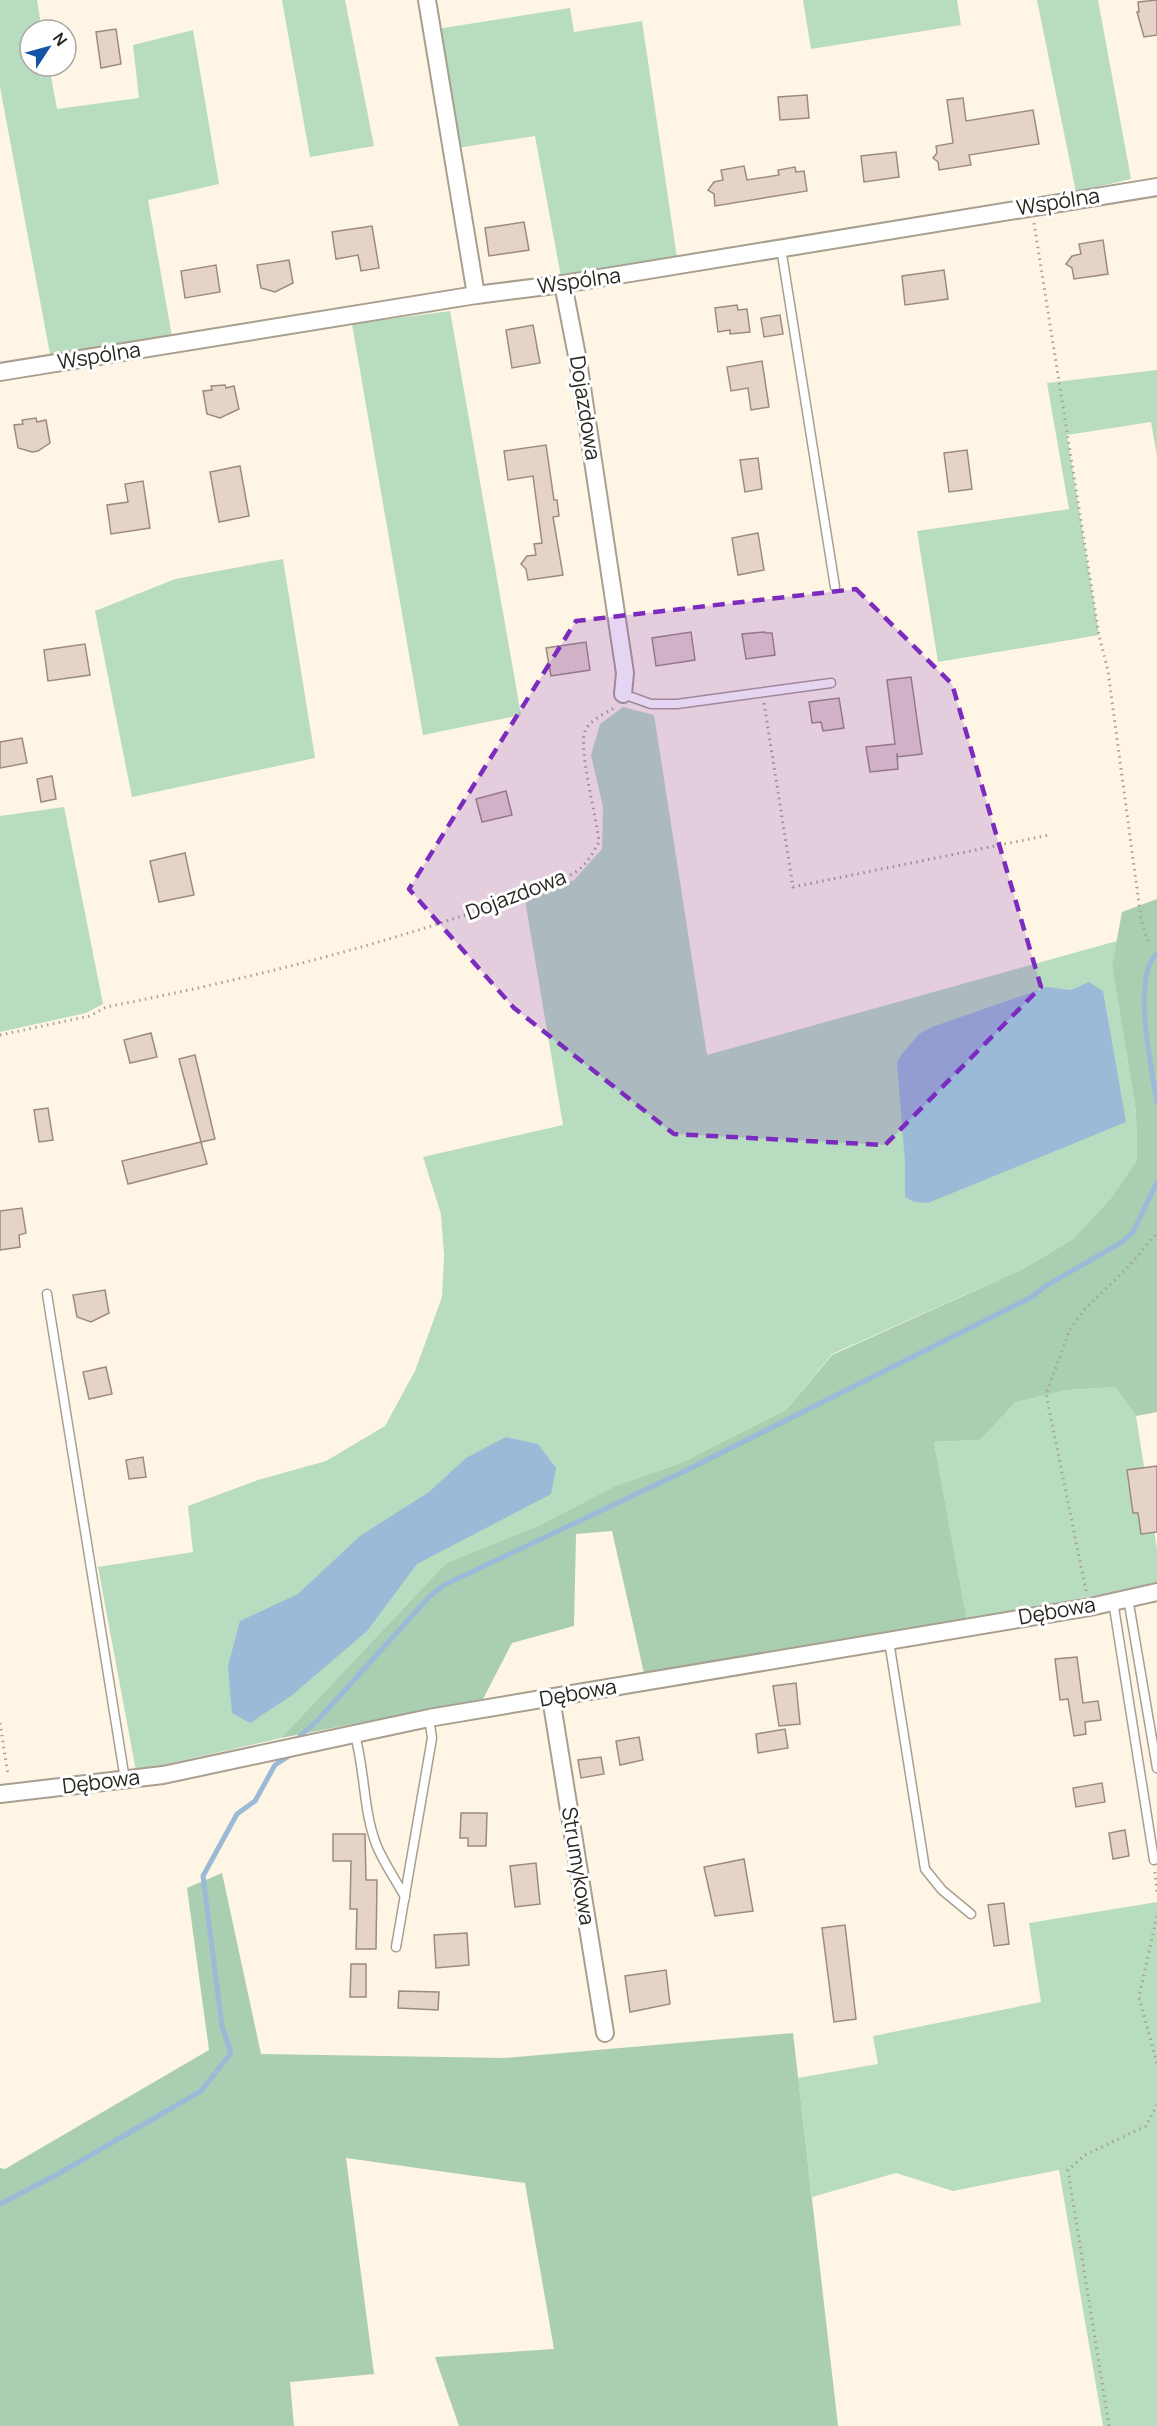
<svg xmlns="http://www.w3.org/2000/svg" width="1157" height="2426" font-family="Manrope,sans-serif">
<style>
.green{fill:#b8dcbf}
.forest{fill:#a9ceb1}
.water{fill:#9abad8}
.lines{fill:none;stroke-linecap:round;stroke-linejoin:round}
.stream{stroke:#9abad8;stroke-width:5}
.building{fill:#e5d3ca;stroke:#9c8b82;stroke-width:1.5}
.service-casing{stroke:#a89f90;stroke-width:11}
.minor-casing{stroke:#a89f90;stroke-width:20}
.path{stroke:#a8a295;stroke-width:3;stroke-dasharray:1.5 4.5;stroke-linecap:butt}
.service{stroke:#fff;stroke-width:8}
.minor{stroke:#fff;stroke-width:16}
.marked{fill:#7b2cbf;fill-opacity:0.2;stroke:#7b2cbf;stroke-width:4.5;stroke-dasharray:12 8;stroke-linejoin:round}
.labels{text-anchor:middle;stroke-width:6;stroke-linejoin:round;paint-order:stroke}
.street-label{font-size:21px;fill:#2a2721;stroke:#fff}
</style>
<rect width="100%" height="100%" fill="#fef5e4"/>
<g class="green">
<path d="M0,0h37l5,30h-12v36h19l8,43 82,-11 -6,-53 60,-15 26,154 -71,16 24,137 -122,17 -50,-267z"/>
<path d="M282,0h63l29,146 -64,11z"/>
<path d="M803,0h154l4,25 -150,24z"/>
<path d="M1037,0h61l33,179 -55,13z"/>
<path d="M570,8l4,24 68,-11 35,237 -116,19 -26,-141 -78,12 -20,-119z"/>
<path d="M450,311l71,404 -98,20 -71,-411z"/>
<path d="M1157,370v86l-6,-34 -84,13 32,200 -161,27 -21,-131 152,-22 -22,-126z"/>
<path d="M283,559l32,199 -183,39 -37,-186 80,-32z"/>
<path d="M623,707l31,8 53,340 410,-114 -5,25 24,146 1,48 -25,37 -39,42 -50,30 -191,85 -46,56 -105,53 -66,23 -77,40 -92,37 -165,175 -145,33 -38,-204 95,-15 -5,-46 70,-26 68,-19 59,-35 30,-55 27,-74 2,-42 -3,-41 -18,-57 140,-32 -38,-225 49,-20 28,-31 1,-42 -12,-52 9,-31z"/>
<path d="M64,807l39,197 -17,9 -86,19v-216z"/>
<path d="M1115,1387l21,29 21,133v35l-190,36 -33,-178 46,-2 36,-38 53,-12z"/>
<path d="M1157,1902v524h-54l-44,-256 -106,21 -57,-18 -84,24 -14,-119 80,-14 -5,-28 168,-34 -12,-79z"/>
</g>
<g class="forest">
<path d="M1157,899v513l-21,4 -21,-29 -46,3 -53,12 -36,38 -46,2 33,178 -323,53 -32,-142 -36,3 -2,92 -62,17 -29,56 -202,39 165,-175 92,-37 77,-40 66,-23 105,-53 46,-55 191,-86 50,-30 39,-42 25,-37 -1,-48 -24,-146 10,-54z"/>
<path d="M222,1873l39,181 244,4 288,-25 45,393h-379l-24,-69 119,-8 -29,-166 -179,-25 28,216 -84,8 4,44h-294v-258l5,1 204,-119 -22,-162z"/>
</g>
<g class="water">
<path d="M1089,982l14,9 23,131 -198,81 -14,-1 -9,-5v-35l-8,-99 4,-8 18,-21 13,-7 115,-40 24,3z"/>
<path d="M506,1437l32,7 18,24 -5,26 -134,70 -50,67 -76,65 -41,27 -18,-10 -4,-47 12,-45 58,-27 62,-58 69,-44 37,-34z"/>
</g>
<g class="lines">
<g class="stream">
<path d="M1157,954c-26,22 -5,117 0,148"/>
<path d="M300,1736l17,-15 112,-124 15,-12 241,-114 347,-174 12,-10 78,-45 11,-10 24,-50"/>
<path d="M0,2204l58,-30 143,-83 30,-38 -9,-27 -19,-150 34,-62 18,-13 20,-36 14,-9"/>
</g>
</g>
<g class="building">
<path d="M1157,0v35l-13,2 -7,-25h2l-1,-10z"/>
<path d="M116,29l5,35 -20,4 -5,-36z"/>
<path d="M807,95l2,23 -29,2 -2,-23z"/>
<path d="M963,98l3,23 67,-11 6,34 -70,11 2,10 -32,5 -1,-8 -5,-4 4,-5 -1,-7 17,-3 -6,-43z"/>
<path d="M896,152l3,25 -35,5 -3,-26z"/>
<path d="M744,166l3,14 32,-5 -1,-5 17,-3 1,5 8,-1 3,20 -92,15 -1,-12 -6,-4 6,-8 9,-2 -2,-10z"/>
<path d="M524,222l5,28 -40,6 -4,-28z"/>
<path d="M372,226l7,42 -18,3 -3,-16 -22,4 -4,-27z"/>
<path d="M1103,240l5,34 -34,5 -2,-11 -6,-4 6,-8 9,-2 -2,-10z"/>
<path d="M289,260l4,23 -18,9 -14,-4 -4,-23z"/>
<path d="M216,265l4,27 -35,6 -4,-27z"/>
<path d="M944,270l4,29 -43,6 -3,-29z"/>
<path d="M737,305l1,5 9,-1 3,23 -20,2v-4l-12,2 -3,-24z"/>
<path d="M780,315l3,19 -19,3 -3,-19z"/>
<path d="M533,325l7,38 -28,5 -6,-38z"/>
<path d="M762,361l7,46 -18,3 -3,-22 -17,3 -4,-24z"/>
<path d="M225,385l1,3 8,-2 5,23 -19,9 -13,-4 -4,-23 9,-1 -1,-4z"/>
<path d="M36,418l1,4 9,-2 4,23 -12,8 -6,1 -14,-4 -4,-23 9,-1 -1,-4z"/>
<path d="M546,445l8,55h3l2,16 -6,1 10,58 -35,5 -2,-11 -5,-5 6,-8 9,-1 -2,-11 8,-1 -9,-67 -25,4 -4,-29z"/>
<path d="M967,450l5,39 -23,3 -5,-39z"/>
<path d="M758,458l4,31 -17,3 -5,-32z"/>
<path d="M240,466l9,50 -30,6 -9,-50z"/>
<path d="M143,481l7,47 -39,6 -4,-29 21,-3 -3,-18z"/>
<path d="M758,533l6,37 -26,5 -6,-37z"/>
<path d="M691,632l4,28 -39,6 -4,-28z"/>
<path d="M765,632l1,1h6l3,22 -29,4 -4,-25z"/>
<path d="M586,642l4,28 -39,6 -5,-28z"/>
<path d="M85,644l5,31 -42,6 -4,-31z"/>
<path d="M911,677l11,77 -25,3v-4l1,16 -28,3 -4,-25 29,-3 -8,-64z"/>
<path d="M839,698l5,30 -21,3 -2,-9 -9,1 -3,-21z"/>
<path d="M22,738l5,25 -27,5v-26z"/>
<path d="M52,776l4,23 -15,3 -4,-23z"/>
<path d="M506,791l6,24 -30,7 -6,-23z"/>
<path d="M185,853l9,42 -35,7 -9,-41z"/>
<path d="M151,1033l6,24 -27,6 -6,-23z"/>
<path d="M195,1055l20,84 -14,3 -22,-83z"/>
<path d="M48,1108l5,32 -14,2 -5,-32z"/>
<path d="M201,1142l6,22 -79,20 -6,-23z"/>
<path d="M22,1208l4,25 -7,2 1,12 -20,3v-39z"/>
<path d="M105,1290l4,23 -18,9 -14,-5 -4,-22z"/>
<path d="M106,1367l6,27 -23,5 -6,-27z"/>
<path d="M143,1457l3,20 -17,2 -3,-19z"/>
<path d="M1157,1466v66l-16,2 -3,-21h-5l-6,-43z"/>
<path d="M1077,1657l6,46 15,-2 3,19 -16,2 1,12 -12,2 -6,-37 -8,1 -5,-41z"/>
<path d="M796,1683l4,41 -21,2 -6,-40z"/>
<path d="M785,1729l3,19 -30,5 -2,-19z"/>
<path d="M639,1737l4,23 -23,5 -4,-24z"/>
<path d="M601,1757l3,17 -23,4 -3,-18z"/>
<path d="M1102,1783l3,19 -29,5 -3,-19z"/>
<path d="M461,1813h26l-1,33h-18v-8h-8z"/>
<path d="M1125,1830l4,26 -16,3 -4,-26z"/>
<path d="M333,1834h32l1,46h11l-1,69h-20l1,-40h-7l1,-48h-18z"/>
<path d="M744,1859l9,52 -38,5 -11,-49z"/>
<path d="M536,1863l4,41 -25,3 -5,-41z"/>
<path d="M1004,1903l5,41 -15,2 -6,-41z"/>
<path d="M845,1925l11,94 -22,3 -12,-94z"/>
<path d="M467,1933l2,32 -33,3 -2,-33z"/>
<path d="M351,1964h15v33h-16z"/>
<path d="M666,1970l4,34 -40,8 -5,-36z"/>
<path d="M399,1991l40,1 -1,18 -40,-2z"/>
</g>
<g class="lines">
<defs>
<g id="service">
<path d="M781,248l54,339"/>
<path d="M623,694l28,10h26l154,-21"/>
<path d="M47,1294l78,486"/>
<path d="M1128,1598l29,170"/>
<path d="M1113,1601l41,259"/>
<path d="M889,1641l36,228 17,21 29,24"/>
<path d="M355,1735c10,36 8,74 21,109 7,18 20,36 29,53"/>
<path d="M396,1947l36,-209 -3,-20"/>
</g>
<g id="minor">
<path d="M427,0l49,295"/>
<path d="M563,284l15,77 47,312 -2,21"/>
<path d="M0,372l476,-77 87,-11 594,-97"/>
<path d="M551,1698l54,335"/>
<path d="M0,1794l163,-19 266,-57 661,-111 67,-15"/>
</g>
</defs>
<use href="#service" class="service-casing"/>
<use href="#minor" class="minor-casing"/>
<g class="path">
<path d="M1034,223l65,412 9,36 33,248 8,26"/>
<path d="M764,703l29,184 256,-52"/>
<path d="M0,1035l90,-19 16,-9c119,-23 238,-52 353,-90 38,-12 80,-23 115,-44 11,-6 19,-20 25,-31 -2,-23 -21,-94 -14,-111 5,-11 19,-17 29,-23"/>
<path d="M1086,1591l-40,-197 24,-65 14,-19 45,-44 28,-33"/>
<path d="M0,1723l8,52"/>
<path d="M1155,1872l2,22"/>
<path d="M1157,1916l-18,81 18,66"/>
<path d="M1109,2426l-41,-256 17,-15 61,-29 11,-21"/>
</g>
<use href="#service" class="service"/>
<use href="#minor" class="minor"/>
</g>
<path class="marked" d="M856,589l96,95 89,303 -156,158 -211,-11 -160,-126 -105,-119 167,-268z"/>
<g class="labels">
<g class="street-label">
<text transform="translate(1058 202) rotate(-9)" y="7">Wspólna</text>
<text transform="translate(579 281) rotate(-8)" y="7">Wspólna</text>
<text transform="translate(99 356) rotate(-9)" y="7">Wspólna</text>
<text transform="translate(585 408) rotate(81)" y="7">Dojazdowa</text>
<text transform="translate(516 895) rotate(-21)" y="7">Dojazdowa</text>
<text transform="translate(1057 1611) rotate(-10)" y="7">Dębowa</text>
<text transform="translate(578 1693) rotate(-10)" y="7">Dębowa</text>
<text transform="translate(101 1782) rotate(-7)" y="7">Dębowa</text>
<text transform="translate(578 1866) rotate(81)" y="7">Strumykowa</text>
</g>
</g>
<g transform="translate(48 48) rotate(54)"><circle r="28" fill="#ffffff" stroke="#aaa9a6" stroke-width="1.5"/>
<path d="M0-4.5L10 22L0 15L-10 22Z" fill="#1354a4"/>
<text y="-9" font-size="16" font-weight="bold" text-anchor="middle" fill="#2a2721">N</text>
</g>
</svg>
